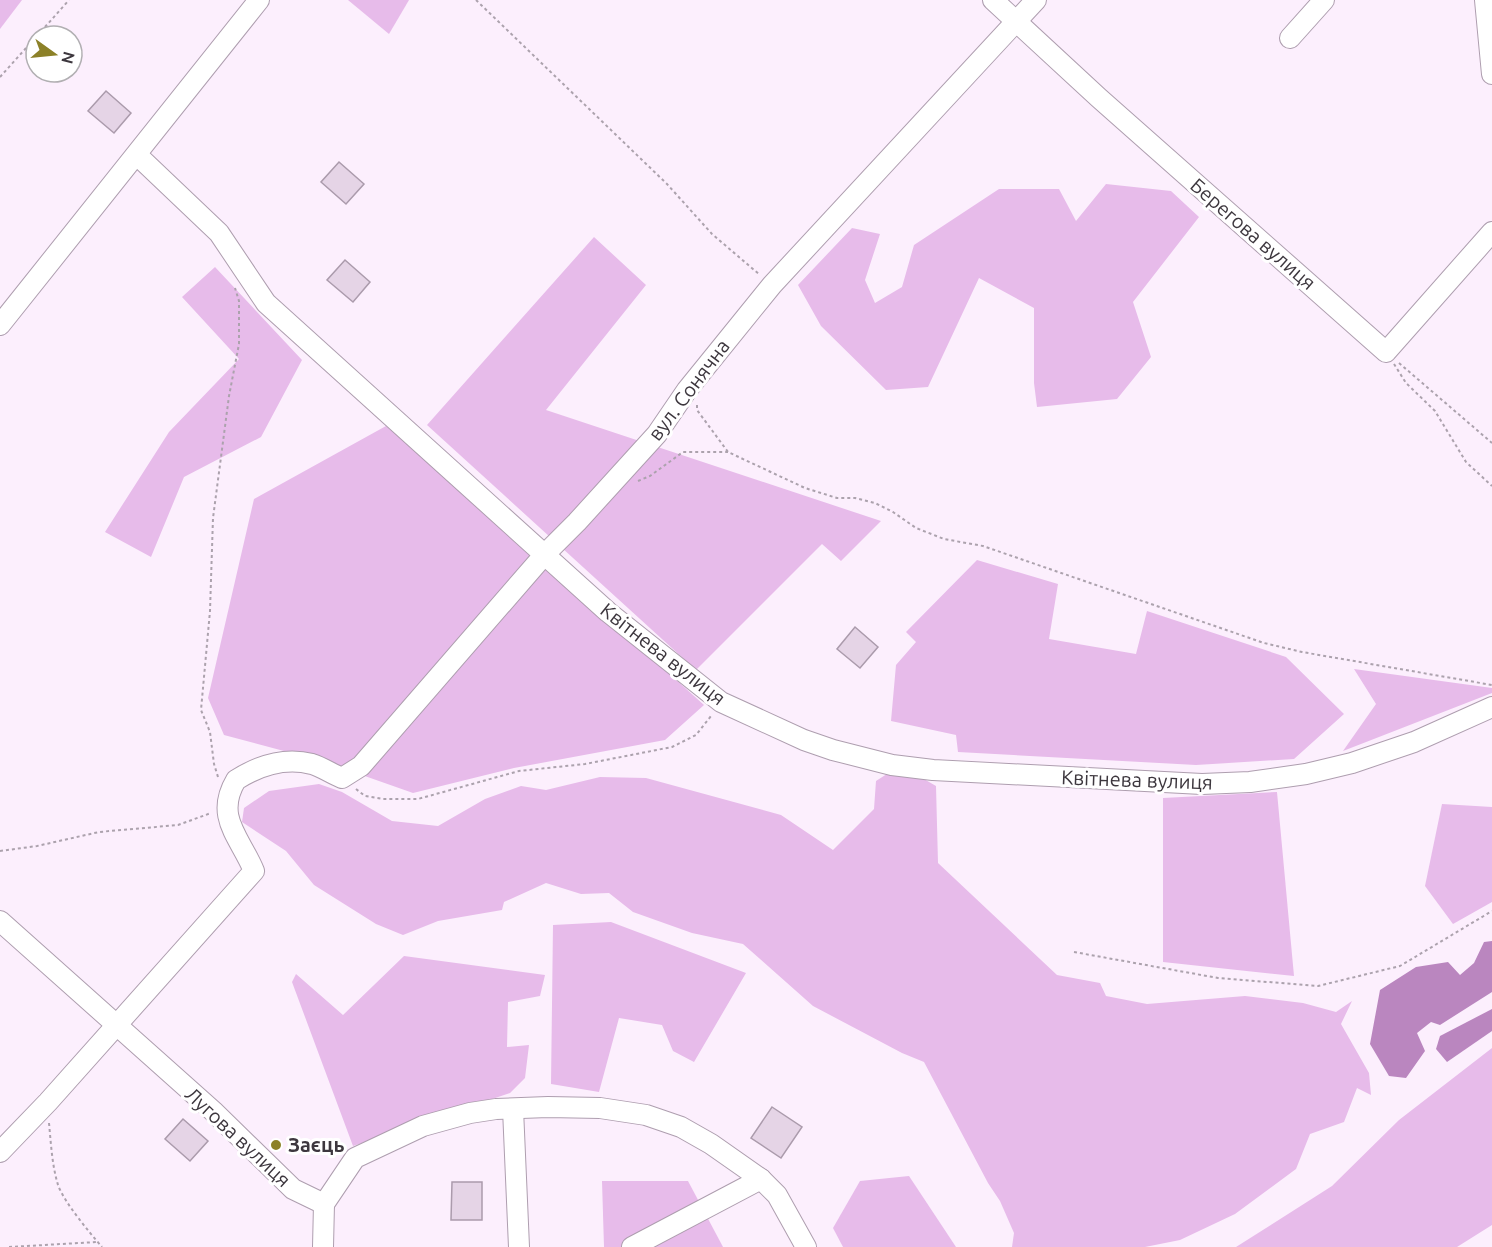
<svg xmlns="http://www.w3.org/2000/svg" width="1492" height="1247" font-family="Ubuntu,sans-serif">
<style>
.green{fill:#e7bbea}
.water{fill:#ba86bf}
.building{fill:#e5d4e6;stroke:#ab9bac;stroke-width:1.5}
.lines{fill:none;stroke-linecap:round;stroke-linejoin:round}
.minor-casing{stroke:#ae9eaf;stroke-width:22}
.path{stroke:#aca2ad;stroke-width:2;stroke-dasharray:3 3;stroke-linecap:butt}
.minor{stroke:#fff;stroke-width:20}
.poi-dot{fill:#8c8128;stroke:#fff;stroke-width:2}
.labels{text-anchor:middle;stroke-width:6;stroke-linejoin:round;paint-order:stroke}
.street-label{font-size:20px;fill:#3d373e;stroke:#fff}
.poi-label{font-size:20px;font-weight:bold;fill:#3d373e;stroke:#fff;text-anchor:start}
</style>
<rect width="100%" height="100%" fill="#fceffd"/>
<g class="green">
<path d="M0,0h22l-22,29z"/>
<path d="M348,0h61l-20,34z"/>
<path d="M1106,184l65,7 28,26 -66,85 18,55 -34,42 -80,8 -3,-24v-75l-55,-30 -51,109 -42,3 -65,-64 -23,-41 54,-57 28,6 -15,46 10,23 27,-16 12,-42 85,-56h60l17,32z"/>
<path d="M594,237l52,48 -100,125 335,111 -40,40 -19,-17 -126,126 -269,-245z"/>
<path d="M215,267l87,93 -41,77 -77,40 -33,80 -46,-25 64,-100 70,-73 -57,-62z"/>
<path d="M386,426l144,122 174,157 -39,35 -151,28 -101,25 -88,-31 -101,-27 -16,-37 46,-199z"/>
<path d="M977,560l81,24 -9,55 87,15 11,-43 139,46 58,57 -50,45 -98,6 -238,-13 -2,-17 -65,-14 5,-56 20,-23 -10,-10z"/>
<path d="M1354,669l138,19v5l-149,58 33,-47z"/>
<path d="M890,772l27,3 19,11 2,77 119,112 43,8 6,13 41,8 98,-8 58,7 33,9 16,-11 -11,23 28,49 2,22 -14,-7 -13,34 -34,12 -14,35 -61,45 -55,26 -35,7h-133l2,-14 -14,-32 -12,-18 -64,-121 -22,-9 -89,-47 -70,-62 -51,-11 -59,-21 -24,-19 -28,1 -35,-11 -42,19 -2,8 -64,11 -35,14 -27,-11 -62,-39 -28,-34 -44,-29 2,-14 25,-17 50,-7 23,8 50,29 46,5 47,-27 36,-13 25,4 54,-13 46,1 135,37 52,35 41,-41 2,-28z"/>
<path d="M1277,792l17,184 -131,-14v-164z"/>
<path d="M1442,804l50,3v95l-39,22 -28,-38z"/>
<path d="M611,922l135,51 -52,89 -21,-11 -11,-26 -43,-7 -20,74 -48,-8 2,-159z"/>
<path d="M404,956l141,19 -5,21 -32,6 -1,45 22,-2 -4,33 -15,15 -157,53 -61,-164 4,-8 47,41z"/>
<path d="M1492,1048v177l-35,22h-221l96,-61 67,-66z"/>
<path d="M909,1176l47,71h-113l-10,-19 27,-47z"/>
<path d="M602,1181h86l35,66h-119z"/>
</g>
<g class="water">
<path d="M1492,941v51l-52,33 -9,-3 -14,11 8,18 -19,27 -17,-2 -19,-32 10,-54 36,-23 32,-5 12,13 14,-12 10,-21z"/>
<path d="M1492,1009v22l-45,31 -11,-13 4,-13z"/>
</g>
<g class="building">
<path d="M106,91l25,22 -17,20 -26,-22z"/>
<path d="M339,162l25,22 -18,20 -25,-22z"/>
<path d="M345,260l25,22 -17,20 -26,-22z"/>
<path d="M855,627l23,20 -18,21 -23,-19z"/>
<path d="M772,1107l30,20 -21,31 -30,-20z"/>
<path d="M183,1119l25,22 -18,20 -25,-22z"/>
<path d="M452,1182h30v38h-31z"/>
</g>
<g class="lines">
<defs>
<g id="minor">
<path d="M993,0l106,98 287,254 106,-120"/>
<path d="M1485,0l7,74"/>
<path d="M1290,38l34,-38"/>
<path d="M137,155l82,78 47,70 342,309 113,90 83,38 29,10 59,15 41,5 269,14 48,-2 56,-8 46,-11 62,-21 78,-35"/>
<path d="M0,325l259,-325"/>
<path d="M0,921l213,190 80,78 31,15"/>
<path d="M513,1109l6,138"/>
<path d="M0,1152l48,-50 206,-231c-14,-34 -40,-54 -18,-91 22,-14 49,-23 76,-16 10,3 20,10 30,14l19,-12 184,-212 32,-32 80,-88 30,-44 85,-105 264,-285"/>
<path d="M324,1204l31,-46 68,-32 47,-13 26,-4 52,-2 52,1 46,7 35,12 30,17 50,35 16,16 29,52"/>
<path d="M323,1247l1,-43"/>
<path d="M632,1247l129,-68"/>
</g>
</defs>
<use href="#minor" class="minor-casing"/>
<g class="path">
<path d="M476,0l191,184 45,50 48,41"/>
<path d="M37,36l32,-36"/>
<path d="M0,77l36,-40"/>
<path d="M1399,363l93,80"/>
<path d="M1394,364l12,19 29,28 31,51 26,24"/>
<path d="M697,405v5l31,42 77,36 32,10h18l20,5 18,9 23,16 28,11 39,7 281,97 38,9 190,33"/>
<path d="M638,481l12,-5 33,-24h45"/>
<path d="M218,777l-4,-13 -4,-32 -9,-22 9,-99 3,-93 16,-122 10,-52v-43l-4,-13"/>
<path d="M356,789l9,7 18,3h35l101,-28 66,-7 87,-17 24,-12 15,-19"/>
<path d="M0,851l37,-5 62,-14 79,-7 33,-12"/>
<path d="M1074,952l144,26 100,8 82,-20 92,-55"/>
<path d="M49,1123c2,21 3,42 9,62 6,17 31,47 44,62"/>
<path d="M9,1247l88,-5"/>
</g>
<use href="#minor" class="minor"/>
</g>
<circle class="poi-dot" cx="276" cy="1145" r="6"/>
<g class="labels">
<g class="street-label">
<text transform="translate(1253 234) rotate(41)" y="7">Берегова вулиця</text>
<text transform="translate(689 390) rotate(-53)" y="7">вул. Сонячна</text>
<text transform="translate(663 654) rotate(38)" y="7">Квітнева вулиця</text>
<text transform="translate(1137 780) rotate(2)" y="7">Квітнева вулиця</text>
<text transform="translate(238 1137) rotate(43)" y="7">Лугова вулиця</text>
</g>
<g class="poi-label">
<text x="288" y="1152">Заєць</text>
</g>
</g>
<g transform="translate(54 54) rotate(105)"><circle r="28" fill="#ffffff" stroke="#b1afb2" stroke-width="1.5"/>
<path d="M0-4.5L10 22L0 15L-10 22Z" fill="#8c8128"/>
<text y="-9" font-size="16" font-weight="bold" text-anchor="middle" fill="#3d373e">N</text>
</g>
</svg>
